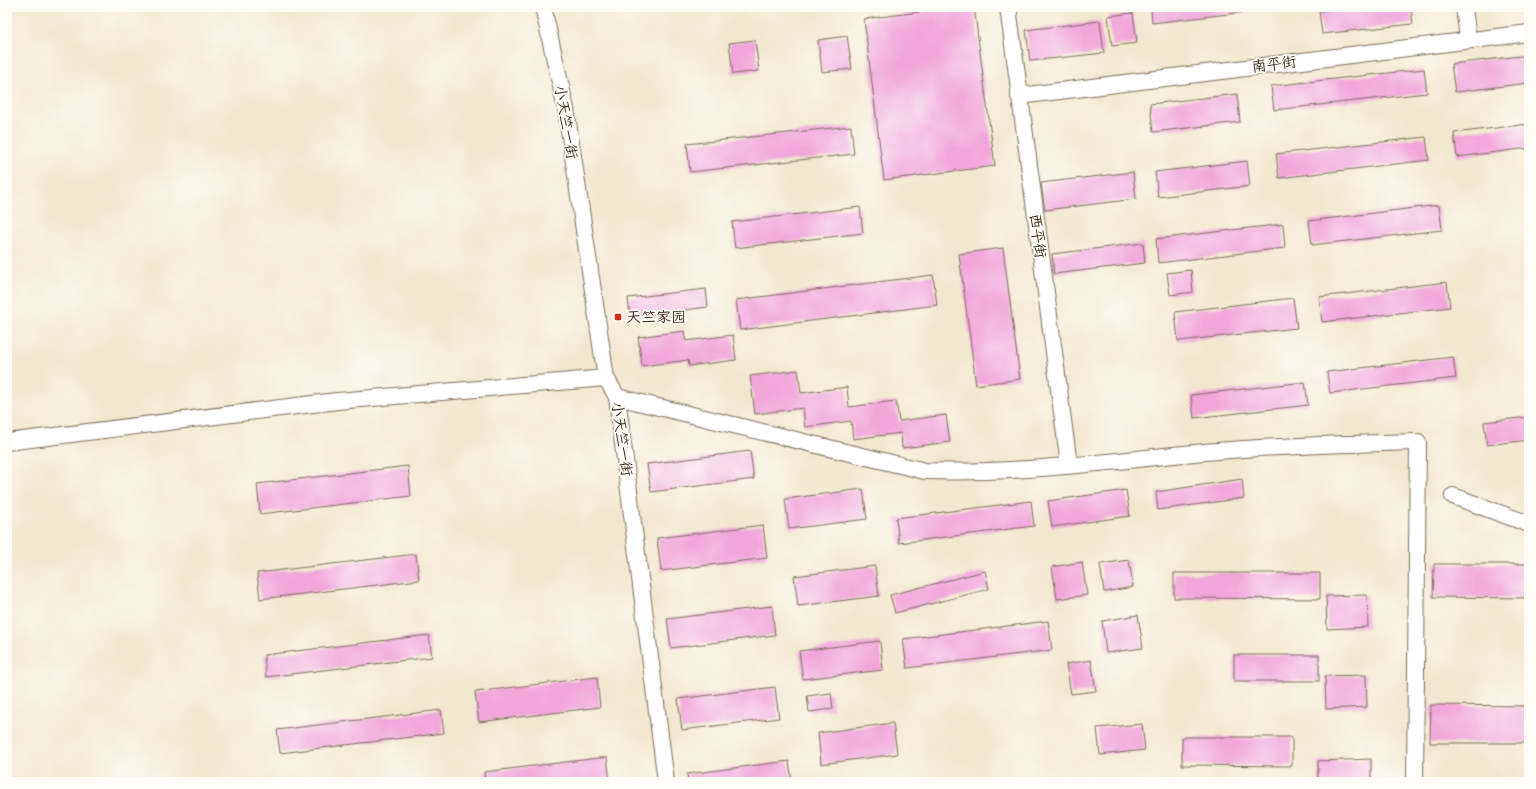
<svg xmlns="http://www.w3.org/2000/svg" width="1536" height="789" font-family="'Patrick Hand','LXGW WenKai TC',sans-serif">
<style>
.building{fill:#f1a6da}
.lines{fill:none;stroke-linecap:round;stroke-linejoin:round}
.minor-casing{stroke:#7b6c5c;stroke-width:18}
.minor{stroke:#fff;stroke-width:16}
.poi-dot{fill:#c8321e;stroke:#fdfcf7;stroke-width:1.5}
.labels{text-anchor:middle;stroke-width:3.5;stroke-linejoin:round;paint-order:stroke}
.street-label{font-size:15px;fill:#3b2a1e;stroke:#fdfcf7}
.poi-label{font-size:15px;fill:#3b2a1e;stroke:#fdfcf7;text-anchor:start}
</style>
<rect width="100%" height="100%" fill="#fdfcf7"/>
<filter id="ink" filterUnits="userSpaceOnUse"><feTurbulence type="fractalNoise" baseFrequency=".025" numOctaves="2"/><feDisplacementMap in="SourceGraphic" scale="8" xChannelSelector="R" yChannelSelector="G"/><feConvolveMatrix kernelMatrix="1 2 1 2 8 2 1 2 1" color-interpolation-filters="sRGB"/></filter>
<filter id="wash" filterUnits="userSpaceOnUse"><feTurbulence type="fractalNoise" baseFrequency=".012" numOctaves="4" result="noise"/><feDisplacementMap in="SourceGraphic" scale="16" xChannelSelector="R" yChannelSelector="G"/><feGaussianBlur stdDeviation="0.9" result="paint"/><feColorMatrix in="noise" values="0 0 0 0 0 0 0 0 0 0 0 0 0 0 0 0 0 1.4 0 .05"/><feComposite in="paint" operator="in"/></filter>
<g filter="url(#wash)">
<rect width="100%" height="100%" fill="#f2e8cf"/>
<g id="blocks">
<g class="building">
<path d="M959,7h15l21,159 -111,14 -20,-161z"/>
<path d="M1151,7h128v1l-127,15z"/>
<path d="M1354,7h57l2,17 -91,10 -3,-23z"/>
<path d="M1133,13l4,30 -25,3 -4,-30z"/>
<path d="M1100,21l4,32 -74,8 -4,-31z"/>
<path d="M847,36l5,33 -30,3 -4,-32z"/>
<path d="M755,40l4,31 -26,3 -4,-31z"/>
<path d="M1529,55v28l-74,9 -4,-28z"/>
<path d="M1424,69l3,24 -153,17 -3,-24z"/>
<path d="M1237,94l3,28 -87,10 -3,-28z"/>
<path d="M1529,124v24l-72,9 -3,-24z"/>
<path d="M851,126l3,28 -164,18 -3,-28z"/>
<path d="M1426,137l3,23 -150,18 -3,-24z"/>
<path d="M1247,161l3,25 -92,11 -3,-25z"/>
<path d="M1133,172l3,27 -91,11 -4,-27z"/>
<path d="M1439,205l3,25 -130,15 -3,-24z"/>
<path d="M860,207l3,26 -128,15 -3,-26z"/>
<path d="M1283,224l2,24 -127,15 -2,-24z"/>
<path d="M1143,243l2,20 -91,11 -2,-20z"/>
<path d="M1003,248l17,131 -44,6 -17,-131z"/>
<path d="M1191,270l2,22 -23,3 -3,-22z"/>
<path d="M933,275l4,30 -197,25 -4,-30z"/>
<path d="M1447,282l3,25 -128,15 -3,-25z"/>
<path d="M706,289l2,18 -78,10 -2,-19z"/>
<path d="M1293,298l4,30 -119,13 -3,-29z"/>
<path d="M684,331l2,10 47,-6 3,25 -47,6 -1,-6 -46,6 -4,-29z"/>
<path d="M1453,357l3,21 -126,15 -3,-21z"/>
<path d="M798,370l3,23 46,-6 2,20 47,-6 3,20 47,-6 4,27 -48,6 -1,-15 -48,6 -2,-18 -46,6 -2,-19 -48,6 -5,-38z"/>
<path d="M1305,382l3,23 -114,13 -3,-23z"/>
<path d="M1529,417v23l-42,5 -3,-23z"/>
<path d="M750,451l4,28 -103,13 -4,-28z"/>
<path d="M408,466l3,30 -151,18 -3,-30z"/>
<path d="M1242,479l2,19 -86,12 -2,-18z"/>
<path d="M863,489l4,30 -78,10 -4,-30z"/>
<path d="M1126,490l4,26 -78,11 -4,-26z"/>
<path d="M1031,501l3,25 -135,17 -3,-25z"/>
<path d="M763,525l4,33 -106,13 -4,-33z"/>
<path d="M416,554l3,26 -159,19 -3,-26z"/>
<path d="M1129,560l4,27 -29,5 -4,-28z"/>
<path d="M1082,562l5,33 -30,4 -5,-32z"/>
<path d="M1434,564h95v34l-96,-1z"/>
<path d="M875,566l4,30 -81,10 -4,-30z"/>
<path d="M985,571l4,18 -94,24 -5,-18z"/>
<path d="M1174,573h146v26l-146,-1z"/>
<path d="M1367,595l1,32 -41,2 -1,-33z"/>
<path d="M772,606l3,29 -104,13 -4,-29z"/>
<path d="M1138,615l5,33 -37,5 -4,-32z"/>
<path d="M1048,621l4,29 -145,18 -4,-29z"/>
<path d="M429,635l3,22 -166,20 -2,-22z"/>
<path d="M880,641l3,29 -80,9 -4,-28z"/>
<rect x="1234" y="655" width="85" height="26"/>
<path d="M1091,660l5,31 -25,3 -5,-30z"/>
<path d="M1366,675l1,32 -41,2 -1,-33z"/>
<path d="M597,677l3,30 -121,15 -4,-30z"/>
<path d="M775,687l4,31 -97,12 -4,-31z"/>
<path d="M831,693l2,16 -24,3 -2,-16z"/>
<path d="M1431,705l98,1v37h-99z"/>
<path d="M441,710l3,23 -164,20 -3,-23z"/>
<path d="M893,723l4,31 -76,10 -3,-31z"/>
<path d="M1142,724l3,26 -45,5 -3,-27z"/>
<path d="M1182,737h110v29l-110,-1z"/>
<path d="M607,757l3,25h-125l-1,-10z"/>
<path d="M1371,759v23h-53v-21z"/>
<path d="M789,761l3,21h-104l-1,-8z"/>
</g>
</g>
</g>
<g filter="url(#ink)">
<use href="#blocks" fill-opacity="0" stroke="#7b6c5c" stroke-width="1"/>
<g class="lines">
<defs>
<g id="minor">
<path d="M543,7l23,102 40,269 11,19 49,385"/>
<path d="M1008,7l61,458"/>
<path d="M1464,7l4,33"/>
<path d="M1019,96l510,-63"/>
<path d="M617,397l308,74c90,3 180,-9 269,-18 75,-7 150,-9 224,-11l-3,340"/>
<path d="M7,442l330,-41 269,-23"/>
<path d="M1453,496l76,28"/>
</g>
</defs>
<use href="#minor" class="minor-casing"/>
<use href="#minor" class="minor"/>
</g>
</g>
<rect class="poi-dot" x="614" y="313" width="8" height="8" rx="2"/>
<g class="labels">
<g class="street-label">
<text transform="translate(1274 64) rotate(-7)" y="5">南平街</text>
<text transform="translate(566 122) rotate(80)" y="5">小天竺一街</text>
<text transform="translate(1038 236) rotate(82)" y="5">西平街</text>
<text transform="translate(622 439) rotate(82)" y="5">小天竺一街</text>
</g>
<g class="poi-label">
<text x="626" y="322">天竺家园</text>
</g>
</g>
<rect width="1536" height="789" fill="none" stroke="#fdfcf7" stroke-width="24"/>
</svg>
